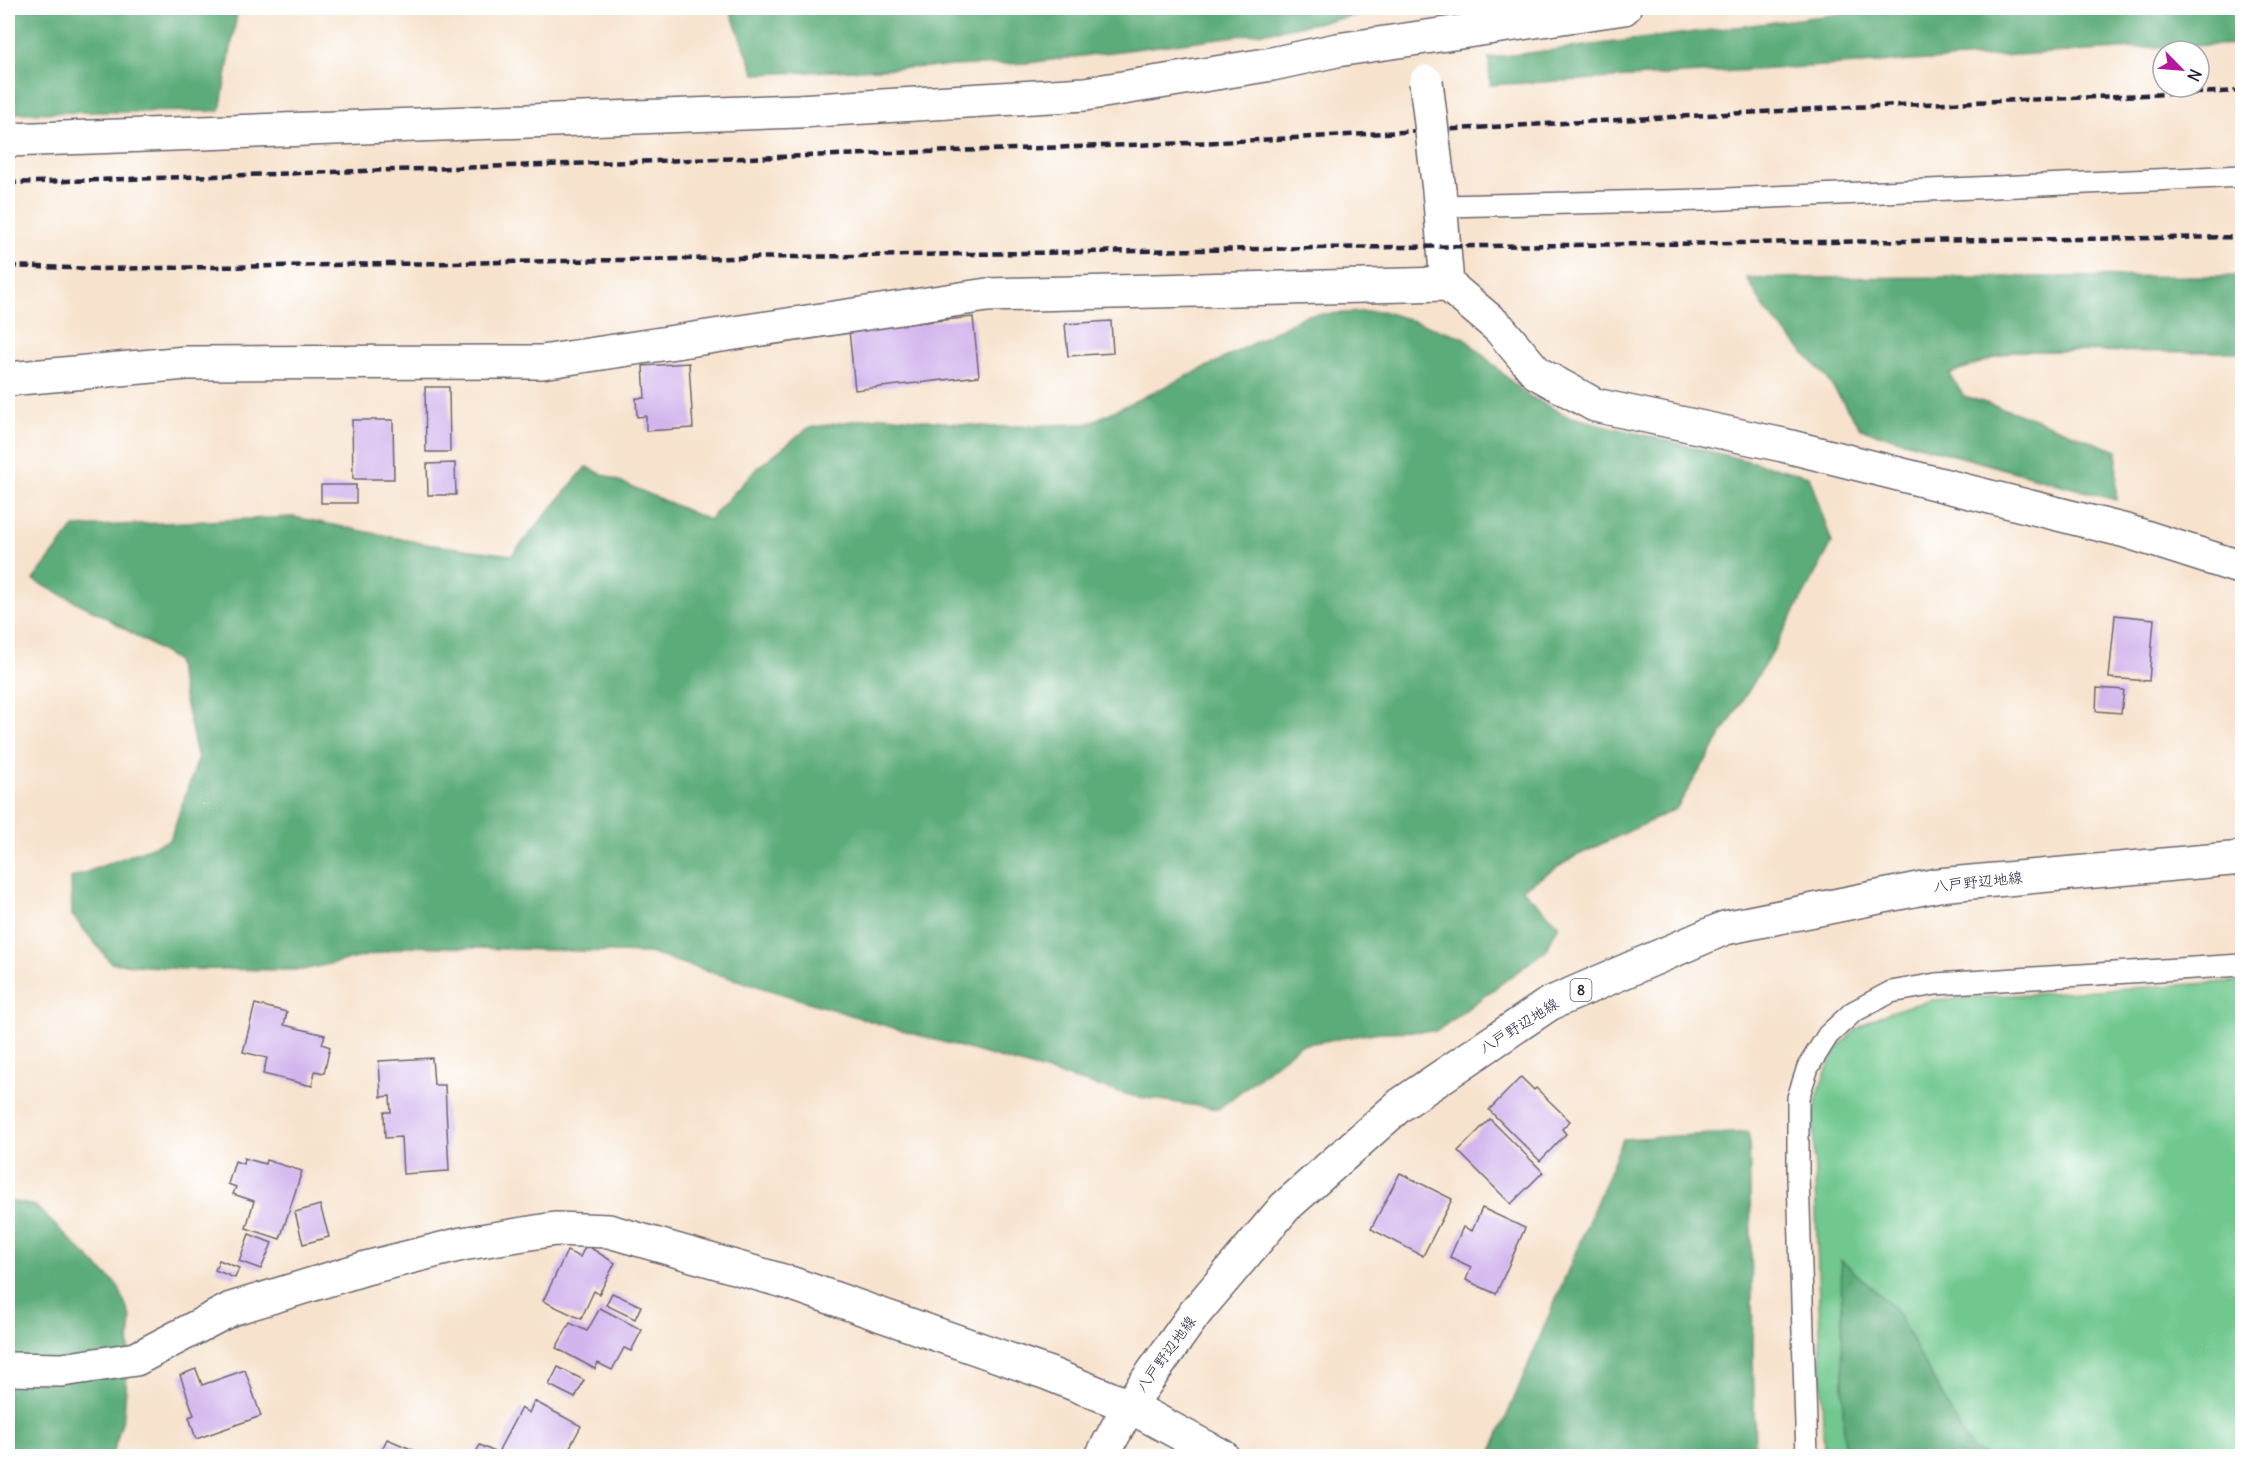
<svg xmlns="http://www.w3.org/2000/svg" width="2250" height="1464" font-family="Delius,'Klee One',sans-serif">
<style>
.green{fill:#70c88e;stroke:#497564;stroke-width:1.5}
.forest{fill:#5cac79;stroke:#3f675a;stroke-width:1.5}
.building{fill:#d2b5ed}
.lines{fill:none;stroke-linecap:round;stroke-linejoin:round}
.lane-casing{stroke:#6d666e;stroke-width:24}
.street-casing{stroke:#6d666e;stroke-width:36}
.primary-casing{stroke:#6d666e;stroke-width:36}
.lane{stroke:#fff;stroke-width:21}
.street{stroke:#fff;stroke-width:33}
.primary{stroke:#fff;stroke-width:33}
.rail{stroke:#22223b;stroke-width:4.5;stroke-dasharray:9 4.5;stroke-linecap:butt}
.street-bridge-casing{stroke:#6d666e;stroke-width:36;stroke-linecap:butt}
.street-bridge{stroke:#fff;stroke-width:33}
.labels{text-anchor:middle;stroke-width:5;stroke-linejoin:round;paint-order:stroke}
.shield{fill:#fff;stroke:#646476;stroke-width:1.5}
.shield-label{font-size:14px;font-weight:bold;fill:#22223b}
.street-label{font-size:15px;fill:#22223b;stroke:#fff}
</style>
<rect width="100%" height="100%" fill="#fff"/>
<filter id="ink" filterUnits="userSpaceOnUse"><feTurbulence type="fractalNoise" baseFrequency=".0167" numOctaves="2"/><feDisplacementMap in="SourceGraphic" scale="12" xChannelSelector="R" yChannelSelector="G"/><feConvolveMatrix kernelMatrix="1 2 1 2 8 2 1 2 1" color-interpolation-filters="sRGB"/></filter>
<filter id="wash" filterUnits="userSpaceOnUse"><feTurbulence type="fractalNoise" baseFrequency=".008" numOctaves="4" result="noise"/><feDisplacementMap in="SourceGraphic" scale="24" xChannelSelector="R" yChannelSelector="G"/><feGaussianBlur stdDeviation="1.35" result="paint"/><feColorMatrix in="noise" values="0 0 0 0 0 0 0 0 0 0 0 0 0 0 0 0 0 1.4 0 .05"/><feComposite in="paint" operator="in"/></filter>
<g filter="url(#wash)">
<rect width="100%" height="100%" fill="#f7e3cd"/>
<path class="green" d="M2242,981v475h-418l-11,-339c16,-80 43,-100 121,-117z"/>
<g class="forest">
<path d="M8,8h230l-18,103 -212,2z"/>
<path d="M729,8h669l-132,24 -238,31 -273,11z"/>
<path d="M1886,8h356v36l-87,3 -665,38 -1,-27z"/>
<path d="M2242,276v76l-229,-1 -64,23 15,22 68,22 85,33 -1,49 -255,-71 -35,-52 -60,-66 -19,-33z"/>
<path d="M1382,311l81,26 62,57 42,22 242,60 23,67 -58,106 -98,160 -102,48 -52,32 37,36 -14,26 -108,80 -57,1 -80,13 -82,64 -85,-13 -253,-72 -231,-71 -238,-7 -109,24 -118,-1 -73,-6 -39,-48 -1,-37 99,-38 28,-81 -22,-99 -72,-44 -71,-36 41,-53 220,-10 132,27 86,11 74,-88 123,53 48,-52 51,-40 77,-12 105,11 97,-3 132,-63 87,-46z"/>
<path d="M1749,1132l6,324h-265l133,-317z"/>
<path d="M8,1201l27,5 83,80 13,32 -7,97 -12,41h-104z"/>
<path d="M1841,1260l54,49 76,140 16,7h-143z"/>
</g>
<g id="blocks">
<g class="building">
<path d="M973,317l6,59 -124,14 -6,-60z"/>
<path d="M1111,321l2,32 -45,3 -3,-32z"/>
<path d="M689,363l4,65 -47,3v-15l-9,1 -1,-19h9l-2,-32z"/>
<path d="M425,387h24l1,65h-24z"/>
<path d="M352,420h41l1,59h-41z"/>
<path d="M455,463l1,32h-28l-1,-31z"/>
<rect x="321" y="485" width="35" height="18"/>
<path d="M2115,615l39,4 -5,62 -40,-3z"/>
<path d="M2097,688l27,2 -3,23 -25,-2z"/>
<path d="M255,1004l32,8 -3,13 41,10 -3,9 8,3 -6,26 -9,-2 -3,15 -49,-12 4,-16 -24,-6z"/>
<path d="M432,1058l2,27h11l4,86 -46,3 -2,-37 -16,1 -1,-26h7l-1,-16 -9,1 -2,-36z"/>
<path d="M1521,1077l13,13 2,-2 34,33 -8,8 4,5 -26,27 -51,-51z"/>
<path d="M1490,1119l53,53 -32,32 -53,-53z"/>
<path d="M244,1158l21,6 1,-4 36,11 -22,68 -34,-11 8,-27 -21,-7 3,-7 -8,-3 7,-23 8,3z"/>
<path d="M1400,1173l52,26 -29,57 -52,-27z"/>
<path d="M320,1205l9,32 -26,7 -8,-32z"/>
<path d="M1482,1208l43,20 -29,66 -30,-14 5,-13 -21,-10 13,-30 9,4z"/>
<path d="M249,1234l23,9 -11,26 -22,-8z"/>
<path d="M586,1245l29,18 -16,31 -5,-3 -13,28 -38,-18 24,-50 13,6z"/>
<path d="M219,1260l20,8 -4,10 -20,-8z"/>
<path d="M612,1293l29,13 -6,13 -29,-14z"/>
<path d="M600,1308l42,22 -11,21 -7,-3 -12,22 -14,-7 -3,6 -39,-21 14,-25 17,8z"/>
<path d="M558,1367l26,13 -9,18 -26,-13z"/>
<path d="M196,1369l6,16 43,-15 16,46 -65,23 -7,-22 5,-2 -14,-40z"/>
<path d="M534,1401l47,25 -16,30h-54l-12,-6 22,-42 8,5z"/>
<path d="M387,1439l41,17h-49z"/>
<path d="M480,1445l23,11h-29z"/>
</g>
</g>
</g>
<g filter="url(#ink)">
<use href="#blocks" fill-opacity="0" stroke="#6d666e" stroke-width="1.5"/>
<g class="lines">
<defs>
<g id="lane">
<path d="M1441,206l263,-6 538,-24"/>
<path d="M1807,1456l-9,-279v-79l10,-31 20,-32 25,-23 38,-20 45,-8 306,-19"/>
</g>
<g id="street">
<path d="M8,140l790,-29 287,-17 187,-30 65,-14 287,-42"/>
<path d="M1439,190l8,94"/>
<path d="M8,379l178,-16 356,-1 445,-67 460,-11 52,44 38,45 58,32 188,40 343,86 116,37"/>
<path d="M8,1369l54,1 74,-11 95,-50 135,-41 96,-24 93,-15 54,2 181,52 257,90 82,33 93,50"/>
</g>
<path id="primary" d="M1102,1456l27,-50 66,-93 90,-106 115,-102 149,-101 176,-76 213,-43 304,-27"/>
</defs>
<use href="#lane" class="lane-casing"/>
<use href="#street" class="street-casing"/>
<use href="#primary" class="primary-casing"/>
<use href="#lane" class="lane"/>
<use href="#street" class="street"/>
<use href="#primary" class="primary"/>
<g class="rail">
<path d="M8,183l1212,-41 631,-35 391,-16"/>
<path d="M8,266l93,3 1214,-21 927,-11"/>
</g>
<defs>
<path id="street-bridge" d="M1426,82l13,108"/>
</defs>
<use href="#street-bridge" class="street-bridge-casing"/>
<use href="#street-bridge" class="street-bridge"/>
</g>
</g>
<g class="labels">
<rect class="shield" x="1570.5" y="979" width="21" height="22" rx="4.5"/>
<g class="shield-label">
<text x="1581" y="995">8</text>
</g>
<g class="street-label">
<text transform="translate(1978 882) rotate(-6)" y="5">八戸野辺地線</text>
<text transform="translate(1519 1026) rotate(-32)" y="5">八戸野辺地線</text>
<text transform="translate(1166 1354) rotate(-54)" y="5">八戸野辺地線</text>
</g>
</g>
<rect width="2250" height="1464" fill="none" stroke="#fff" stroke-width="30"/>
<g transform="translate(2181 69) rotate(115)"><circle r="28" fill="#ffffff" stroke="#a7a7b1" stroke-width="1.5"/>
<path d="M0-4.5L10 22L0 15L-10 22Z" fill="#b5179e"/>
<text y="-9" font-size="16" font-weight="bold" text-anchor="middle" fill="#22223b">N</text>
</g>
</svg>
